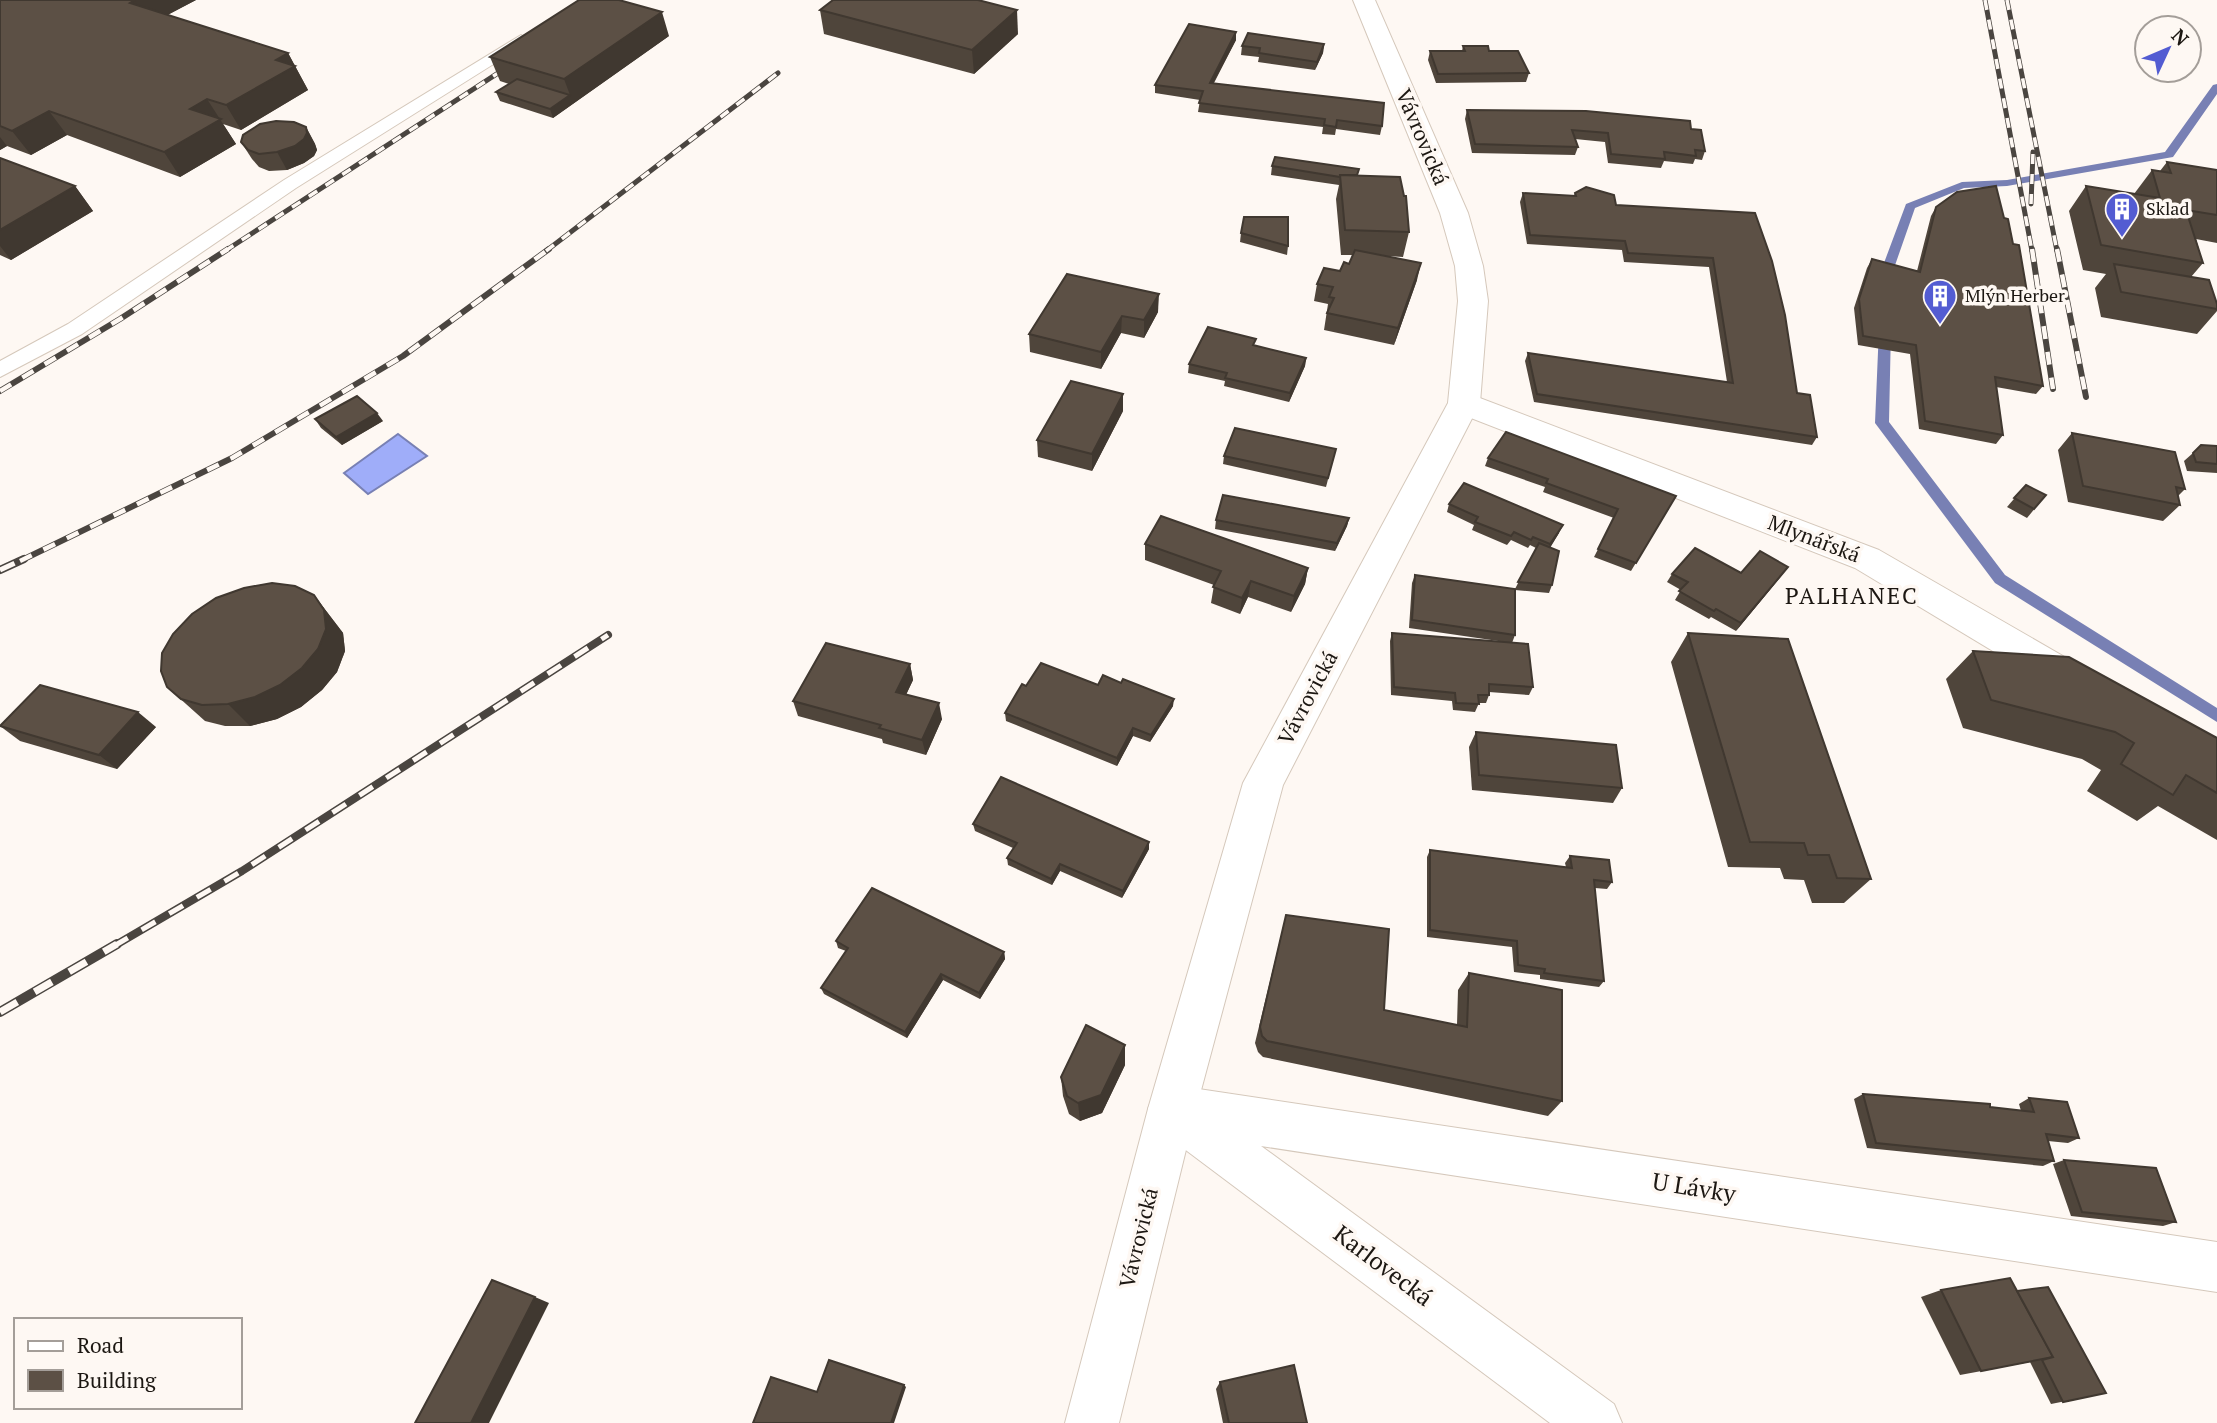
<svg xmlns="http://www.w3.org/2000/svg" width="2217" height="1423" font-family="'PT Serif',serif">
<style>
.water{fill:#9fadf9;stroke:#7880b4;stroke-width:2}
.lines{fill:none;stroke-linecap:round;stroke-linejoin:round}
.stream{fill:#7880b4;fill-rule:evenodd}
.service-casing{stroke:#d5c8bb;stroke-width:2}
.minor-casing{stroke:#d5c8bb;stroke-width:2}
.tertiary-casing{stroke:#d5c8bb;stroke-width:2}
.service{fill:#fff;fill-rule:evenodd}
.minor{fill:#fff;fill-rule:evenodd}
.tertiary{fill:#fff;fill-rule:evenodd}
.rail-far3-casing{stroke:#4a4540;stroke-width:5}
.rail-far2-casing{stroke:#4a4540;stroke-width:6}
.rail-far1-casing{stroke:#4a4540;stroke-width:8}
.rail-casing{stroke:#4a4540;stroke-width:10}
.rail-far3{stroke:#fef8f3;stroke-width:3.5;stroke-dasharray:10;stroke-linecap:butt}
.rail-far2{stroke:#fef8f3;stroke-width:4.5;stroke-dasharray:13;stroke-linecap:butt}
.rail-far1{stroke:#fef8f3;stroke-width:5;stroke-dasharray:16;stroke-linecap:butt}
.rail{stroke:#fef8f3;stroke-width:7;stroke-dasharray:20;stroke-linecap:butt}
.wall{fill:#4f453b}
.shaded-wall{fill:#403830}
.building{fill:#5c5045;stroke:#403830;stroke-width:2}
.labels{text-anchor:middle;stroke-width:7;stroke-linejoin:round;paint-order:stroke}
.far-poi-label{font-size:18px;fill:#1c1712;stroke:#fef8f3;text-anchor:start}
.street-label{font-size:21px;fill:#1c1712;stroke:#fef8f3}
.neighbourhood-label{font-size:23px;letter-spacing:2px;fill:#1c1712;stroke:#fef8f3}
.near-street-label{font-size:24px;fill:#1c1712;stroke:#fef8f3}
</style>
<rect width="100%" height="100%" fill="#fef8f3"/>
<path class="water" d="M398,434l29,22 -59,38 -24,-21z"/>
<g class="lines">
<g class="stream">
<path d="M2217,84v10l-44,63 -166,29 -43,2 -49,20 -22,63v14l-6,4 -6,-4v-14l25,-67 56,-22 45,-2 158,-28 48,-67z"/>
<path d="M1885,324l6,4 -2,94 116,153 212,133v14l-222,-139 -120,-160 4,-95z"/>
</g>
<defs>
<path id="service" d="M521,35l8,5 -2,3 -231,145 -214,146 -82,43v-16l68,-37 216,-144z"/>
<g id="minor">
<path d="M1464,392l415,158 203,117 6,11 -6,11 -13,4 -13,-4 -201,-121 -402,-157 -5,-8 5,-8z"/>
<path d="M1172,1085l1045,157v50l-956,-146 353,258 8,19h-72l-391,-293 -11,-21 7,-17z"/>
</g>
<path id="tertiary" d="M1353,0h22l93,213 15,53 5,35 -8,102 -197,382 -87,324 -77,314h-54l83,-314 95,-326 205,-380 10,-102 -3,-35 -15,-53z"/>
</defs>
<use href="#service" class="service-casing"/>
<use href="#minor" class="minor-casing"/>
<use href="#tertiary" class="tertiary-casing"/>
<use href="#service" class="service"/>
<use href="#minor" class="minor"/>
<use href="#tertiary" class="tertiary"/>
<defs>
<g id="rail-far3">
<path d="M1985,0l47,251"/>
<path d="M2007,0l50,251"/>
<path d="M2031,204l2,-52"/>
<path d="M225,251l287,-187"/>
<path d="M546,251l232,-178"/>
</g>
<g id="rail-far2">
<path d="M2032,249l21,140"/>
<path d="M2057,249l29,148"/>
<path d="M0,391l120,-72 108,-70"/>
<path d="M20,561l212,-103 171,-102 146,-107"/>
</g>
<g id="rail-far1">
<path d="M0,570l24,-11"/>
<path d="M114,946l128,-75 366,-236"/>
</g>
<path id="rail" d="M0,1012l117,-68"/>
</defs>
<use href="#rail-far3" class="rail-far3-casing"/>
<use href="#rail-far2" class="rail-far2-casing"/>
<use href="#rail-far1" class="rail-far1-casing"/>
<use href="#rail" class="rail-casing"/>
<use href="#rail-far3" class="rail-far3"/>
<use href="#rail-far2" class="rail-far2"/>
<use href="#rail-far1" class="rail-far1"/>
<use href="#rail" class="rail"/>
</g>
<g class="wall">
<path d="M0,0h196l-29,15 121,38 20,37 -67,40 -18,-6 13,20 -56,33 -113,-42 -36,20 -24,-9 -7,4z"/>
<path d="M820,10l198,24 -44,40 -150,-40z"/>
<path d="M1236,32v8l-22,43 168,43 -2,9 -44,-6 -1,6 -13,-1 1,-7 -125,-15 2,-12 -45,-7v-8z"/>
<path d="M669,36l-116,82 -53,-17 -4,-9 13,-8 -9,-3 -10,-24z"/>
<path d="M1324,44l-1,9 -8,17 -57,-8 1,-5 -18,-2 1,-9z"/>
<path d="M1463,46l26,5 40,22 -3,9 -90,1 -8,-23 2,-9h32z"/>
<path d="M1467,110l224,19 14,22 -3,9 -7,-1 -2,5 -29,-3 -3,7 -53,-5 -3,-21 -30,-3 3,8 -3,8 -103,-2 -7,-34z"/>
<path d="M306,127l9,17 2,6 -3,6 -10,7 -17,7 -18,1 -10,-4 -7,-8 -11,-17z"/>
<path d="M0,158l75,28 18,25 -82,49 -11,-5z"/>
<path d="M2167,162l50,8v73l-21,-4 7,24 -12,14 26,27v7l-20,23 -96,-17 -6,-29 11,-14 -23,-4 -14,-59 17,-25 48,8 18,-24 8,1z"/>
<path d="M1272,166l86,9 51,57 -6,25 -16,-1 30,24 -23,65 -70,-15 4,-26 -14,-3 3,-17 23,-13 9,-7 4,-9h-12l-5,-56 3,-14 -68,-10z"/>
<path d="M1523,193l51,3 1,-3 41,12 139,8 42,180 20,44 -5,8 -278,-43 -9,-41 3,-8 199,29 -18,-115 -85,-5 -2,-12 -95,-6 -7,-42z"/>
<path d="M1936,207l68,11 9,26 30,142 -7,8 -40,-7 7,48 -7,9 -77,-15 -9,-75 -52,-9 -4,-37 13,-40 5,-9 45,12 14,-55z"/>
<path d="M1241,233l47,13 -1,9 -47,-13z"/>
<path d="M1067,274l91,38 -14,26 -23,-5 -20,36 -71,-17 -1,-18z"/>
<path d="M1255,346l51,12 -1,8 -16,36 -65,-16 1,-5 -37,-8 1,-9z"/>
<path d="M1123,411l-31,60 -54,-14 -1,-17z"/>
<path d="M315,419l68,2 -41,24 -21,-17z"/>
<path d="M2072,433l113,56 -7,7 2,9 -17,16 -95,-19 -10,-52z"/>
<path d="M2217,446v27l-30,-2 -3,-10 9,-8z"/>
<path d="M1336,449l-10,38 -103,-23 1,-8z"/>
<path d="M1488,458l188,38 -45,75 -37,-14 20,-39 -71,-26 2,-5 -60,-21z"/>
<path d="M2026,485l20,10 -19,23 -20,-11z"/>
<path d="M1449,504l110,29 -9,14 2,38 -3,8 -34,-3v45l-3,8 -103,-15 3,-45 3,-8 100,14 21,-41 -6,-3 -2,3 -17,-8 -4,5 -35,-15 2,-5 -27,-13z"/>
<path d="M1349,518l-2,8 -12,25 -120,-22 1,-9z"/>
<path d="M1145,544l163,24 -3,16 -14,28 -43,-15 -8,17 -29,-11 3,-18 -69,-25z"/>
<path d="M1741,573l41,2 -46,56 -25,-14 -2,2 -34,-19 6,-10 -14,-8 5,-8z"/>
<path d="M314,595l29,38 2,18 -8,21 -15,18 -21,17 -24,12 -27,7h-25l-20,-5 -38,-34z"/>
<path d="M1392,633l141,54 -4,8 -40,-3v3l-3,8h-7l-4,9 -22,-2 -1,-9 -61,-6 -1,-54z"/>
<path d="M1688,633l183,246 -27,24h-32l-8,-23 -20,-1 -4,-11 -52,-1 -57,-205z"/>
<path d="M1973,651l244,87v102l-59,-34 -21,15 -50,-30 14,-21 -19,-11 -119,-31 -17,-49z"/>
<path d="M910,664l3,16 -7,15 36,24 -16,36 -43,-12 -1,-4 -84,-23 -5,-15z"/>
<path d="M1098,685l75,21 -23,36 -17,-6 -16,30 -111,-45 -1,-8 21,-27z"/>
<path d="M0,726l156,1 -39,42 -97,-28z"/>
<path d="M1476,732l146,56 -9,15 -141,-13 -3,-43z"/>
<path d="M973,824l176,18v7l-27,49 -62,-27 -8,14 -44,-20 -1,-7 6,-10 -38,-17z"/>
<path d="M1430,850l136,17 -1,-4 5,-7 42,26 -5,7 -12,-1 9,93 -5,6 -59,-8v-4l-26,-3 -2,-25 -85,-10v-80z"/>
<path d="M1286,915l98,95 73,15 1,-35 11,-17 93,128 -14,15 -285,-59 -5,-5 -3,-9z"/>
<path d="M836,941l168,11 1,7 -25,40 -37,-19 -36,58 -83,-44 -3,-6 25,-37 -8,-3z"/>
<path d="M1125,1045v20l-23,48 -22,8 -11,-7 -6,-18 -2,-19z"/>
<path d="M1863,1094l158,17 -2,-7 10,-6 50,40 -11,5 -20,-2 6,20 -11,5 -176,-18 -13,-49z"/>
<path d="M2064,1160l112,62 -13,4 -92,-10 -18,-52z"/>
<path d="M1941,1290l76,1 89,102 -55,11 -21,-42 -70,13 -39,-78z"/>
<path d="M1220,1382l87,41h-84l-7,-34z"/>
</g>
<g class="shaded-wall">
<path d="M135,0h61l-51,27 -15,-24z"/>
<path d="M1017,10l1,24 -44,40 -2,-24z"/>
<path d="M662,12l7,24 -116,82 -3,-9 20,-14 -6,-16z"/>
<path d="M1236,32v8l-27,51 1,-8z"/>
<path d="M1324,44l-1,9 -8,17 2,-8z"/>
<path d="M288,53l20,37 -67,40 -15,-25 50,-45z"/>
<path d="M207,99l29,45 -56,33 -16,-25 26,-43z"/>
<path d="M49,111l18,24 -36,20 -19,-24z"/>
<path d="M306,127l9,17 2,6 -3,6 -10,7 -17,7 -10,-18z"/>
<path d="M0,137l7,9 -7,4z"/>
<path d="M75,186l18,25 -82,49 -11,-14v-16z"/>
<path d="M1421,263l-4,17 -23,65 4,-17z"/>
<path d="M1159,294l-1,18 -14,26v-18z"/>
<path d="M1122,316l-1,17 -20,36v-17z"/>
<path d="M1306,358l-1,8 -16,36 1,-9z"/>
<path d="M1123,394v17l-31,60v-17z"/>
<path d="M377,413l6,8 -41,24 -6,-8z"/>
<path d="M1349,518l-2,8 -12,25 2,-8z"/>
<path d="M1563,525l-4,8 -12,20 3,-9z"/>
<path d="M1788,567l-6,8 -46,56 5,-8z"/>
<path d="M1308,568l-3,16 -14,28 3,-16z"/>
<path d="M1251,581l-3,16 -8,17 2,-16z"/>
<path d="M314,595l29,38 2,18 -8,21 -15,18 -21,17 -24,12 -27,7 -22,-22z"/>
<path d="M910,664l3,16 -13,27 -4,-15z"/>
<path d="M1174,699l-1,7 -23,36 1,-7z"/>
<path d="M939,703l3,16 -16,36 -4,-15z"/>
<path d="M138,712l18,15 -39,42 -18,-14z"/>
<path d="M1133,728v8l-16,30v-8z"/>
<path d="M1149,842v7l-27,49 1,-7z"/>
<path d="M1060,864v7l-8,14 -1,-6z"/>
<path d="M1004,952l1,7 -25,40 -1,-6z"/>
<path d="M941,974l2,6 -36,58 -2,-6z"/>
<path d="M1125,1045v20l-23,48 -22,8 -2,-18z"/>
<path d="M535,1297l14,6 -60,120h-18z"/>
<path d="M904,1385l2,2 -12,36h-3z"/>
</g>
<g class="building">
<path d="M0,0h135l-5,3 158,50 -12,7 19,6 -69,39 -19,-6 -17,10 31,10 -57,33 -115,-41 -37,20 -12,-5z"/>
<path d="M579,0h40l43,12 -98,67 -74,-22z"/>
<path d="M833,0h145l39,10 -45,40 -152,-40z"/>
<path d="M1189,24l47,8 -26,51 174,20 -2,23 -45,-6 -1,7 -12,-2 1,-6 -126,-16 4,-12 -48,-6z"/>
<path d="M1248,33l76,11 -7,18 -58,-9 1,-5 -18,-2z"/>
<path d="M1463,46h25l1,5h29l11,22 -91,1 -8,-23h35z"/>
<path d="M517,79l53,16 -20,14 -54,-17z"/>
<path d="M1467,110l119,1 104,10 1,8 10,1 4,21 -10,-1 1,6 -32,-4 1,7 -54,-5 -3,-21 -36,-3 6,17 -103,-3z"/>
<path d="M276,121l18,1 12,5 1,6 -3,6 -9,7 -18,6 -18,2 -11,-4 -7,-8 2,-7 17,-11z"/>
<path d="M1275,157l84,12 -2,6h-17v2l-68,-11z"/>
<path d="M0,158l75,28 -75,44z"/>
<path d="M2167,162l50,8v45l-31,-5 17,53 -102,-18 -15,-59 74,12 -8,-28 19,3z"/>
<path d="M1340,175l60,2 4,19h2l3,36 -64,-2z"/>
<path d="M1996,186l8,32 4,1 5,25 6,1 24,141 -48,-9 8,58 -78,-14 -9,-76 -53,-9 -4,-37 13,-40 48,13 16,-65 21,-15z"/>
<path d="M1586,187l28,8 2,10 139,8 17,48 13,54 12,78 13,2 7,42 -280,-43 -9,-41 205,30 -20,-125 -85,-5 -3,-12 -95,-6 -7,-42 53,3 -1,-3z"/>
<path d="M1244,217h44v29l-47,-13z"/>
<path d="M1355,250l66,13 -23,65 -71,-15 7,-15 -5,-1 4,-10 -16,-3 7,-16 16,3 4,-9 5,2z"/>
<path d="M2114,264l95,16 8,24v5l-96,-17z"/>
<path d="M1067,274l92,20 -15,26 -22,-4 -21,36 -72,-18z"/>
<path d="M1208,327l48,12 -3,6 53,13 -16,35 -65,-15 2,-5 -38,-9z"/>
<path d="M1071,381l52,13 -31,60 -55,-14z"/>
<path d="M357,396l20,17 -41,24 -21,-18z"/>
<path d="M1235,428l101,21 -8,29 -104,-22z"/>
<path d="M1506,432l170,64 -40,67 -38,-14 20,-40 -72,-26 2,-4 -60,-21z"/>
<path d="M2072,433l103,19 10,37 -9,-2 4,18 -97,-19z"/>
<path d="M2201,445l16,1v18l-21,-2 -3,-9z"/>
<path d="M1464,483l99,42 -13,19 -17,-7 -2,3 -17,-8 -3,4 -36,-14 3,-5 -29,-13z"/>
<path d="M2026,485l20,10 -12,14 -20,-11z"/>
<path d="M1223,495l126,23 -12,25 -121,-23z"/>
<path d="M1161,516l147,52 -14,28 -43,-15 -9,17 -29,-11 8,-16 -76,-27z"/>
<path d="M1539,543l20,8 -7,34 -34,-3z"/>
<path d="M1695,548l46,25 19,-22 28,16 -47,56 -25,-14 -2,2 -35,-20 9,-9 -16,-8z"/>
<path d="M1415,575l100,14v46l-103,-15z"/>
<path d="M272,583l23,3 19,9 10,15 2,19 -8,20 -16,19 -22,17 -25,12 -27,7 -26,1 -21,-6 -14,-12 -6,-16 1,-18 11,-19 19,-20 24,-16 28,-10z"/>
<path d="M1392,633l136,11 5,43 -44,-3v11h-11l1,9 -23,-1 -1,-10 -61,-6z"/>
<path d="M1688,633l100,6 83,240 -34,-1 -8,-23h-21l-4,-12 -54,-1z"/>
<path d="M826,643l84,21 -14,28 43,11 -17,37 -43,-12 2,-3 -88,-24z"/>
<path d="M1973,651l96,6 148,81v55l-31,-18 -13,20 -52,-31 13,-21 -19,-11 -124,-32z"/>
<path d="M1041,663l57,22 5,-10 18,8 2,-4 51,20 -23,36 -18,-7 -16,30 -112,-45 17,-29 4,2z"/>
<path d="M40,685l98,27 -39,43 -99,-29z"/>
<path d="M1476,732l140,13 6,43 -143,-13z"/>
<path d="M1001,777l148,65 -26,49 -63,-27 -9,15 -44,-21 10,-15 -44,-19z"/>
<path d="M1430,850l142,18 -2,-12 39,4 3,22 -18,-2 10,101 -60,-8 1,-4 -27,-4 -1,-24 -87,-11z"/>
<path d="M872,888l132,64 -25,41 -38,-19 -36,58 -84,-44 27,-40 -12,-7z"/>
<path d="M1286,915l103,14 -5,81 83,17 2,-54 93,17v111l-295,-60 -5,-5 -2,-9z"/>
<path d="M1086,1025l39,20 -24,50 -23,8 -11,-7 -6,-19z"/>
<path d="M1863,1094l127,10v3l44,5 -5,-14 38,4 12,36 -33,-4 8,27 -178,-18z"/>
<path d="M2064,1160l92,8 20,54 -94,-10z"/>
<path d="M2010,1278l43,79 -72,14 -40,-81z"/>
<path d="M492,1280l43,17 -64,126h-56z"/>
<path d="M2048,1287l58,106 -43,9 -21,-42 11,-3 -36,-66z"/>
<path d="M829,1360l75,25 -13,38h-138l18,-46 46,15z"/>
<path d="M1294,1365l13,58h-78l-9,-41z"/>
</g>
<defs>
<symbol id="building-pin" viewBox="-11 -11 22 30"><path d="M0 17L-7.5 6A9.5 9.5 0 1 1 7.5 6Z" fill="#535cd2" stroke="#fef8f3"/><path d="M-4-6H4V6H1V3H-1V6H-4ZM-2.5-4.3h1.7v1.8h-1.7ZM.8-4.3h1.7v1.8H.8ZM-2.5-1h1.7V.8h-1.7ZM.8-1h1.7V.8H.8Z" fill="#fff"/></symbol>
</defs>
<g fill-rule="evenodd">
<use href="#building-pin" x="2103" y="190" width="38" height="52"/>
<use href="#building-pin" x="1921" y="277" width="38" height="52"/>
</g>
<g class="labels">
<g class="far-poi-label">
<text x="2146" y="215">Sklad</text>
<text x="1965" y="302">Mlýn Herber</text>
</g>
<g class="street-label">
<text transform="translate(1422 137) rotate(67)" y="7">Vávrovická</text>
<text transform="translate(1814 539) rotate(21)" y="7">Mlynářská</text>
<text transform="translate(1308 698) rotate(-62)" y="7">Vávrovická</text>
<text transform="translate(1139 1238) rotate(-76)" y="7">Vávrovická</text>
</g>
<g class="neighbourhood-label">
<text x="1852" y="604">PALHANEC</text>
</g>
<g class="near-street-label">
<text transform="translate(1694 1188) rotate(9)" y="8">U Lávky</text>
<text transform="translate(1383 1266) rotate(37)" y="8">Karlovecká</text>
</g>
</g>
<rect x="14" y="1318" width="228" height="91" fill="#fef8f3" stroke="#a49e99" stroke-width="2"/>
<rect x="28" y="1341" width="35" height="10" fill="#ffffff" stroke="#a49e99" stroke-width="2"/>
<text x="77" y="1353" font-size="21" fill="#1c1712">Road</text>
<rect x="28" y="1370" width="35" height="21" fill="#5c5045" stroke="#a49e99" stroke-width="2"/>
<text x="77" y="1388" font-size="21" fill="#1c1712">Building</text>
<g transform="translate(2168 49) rotate(46)"><circle r="33" fill="#fef8f3" stroke="#a49e99" stroke-width="2"/>
<path d="M0-5L12 26L0 18L-12 26Z" fill="#535cd2"/>
<text y="-10" font-size="19" font-weight="bold" text-anchor="middle" fill="#1c1712">N</text>
</g>
</svg>
